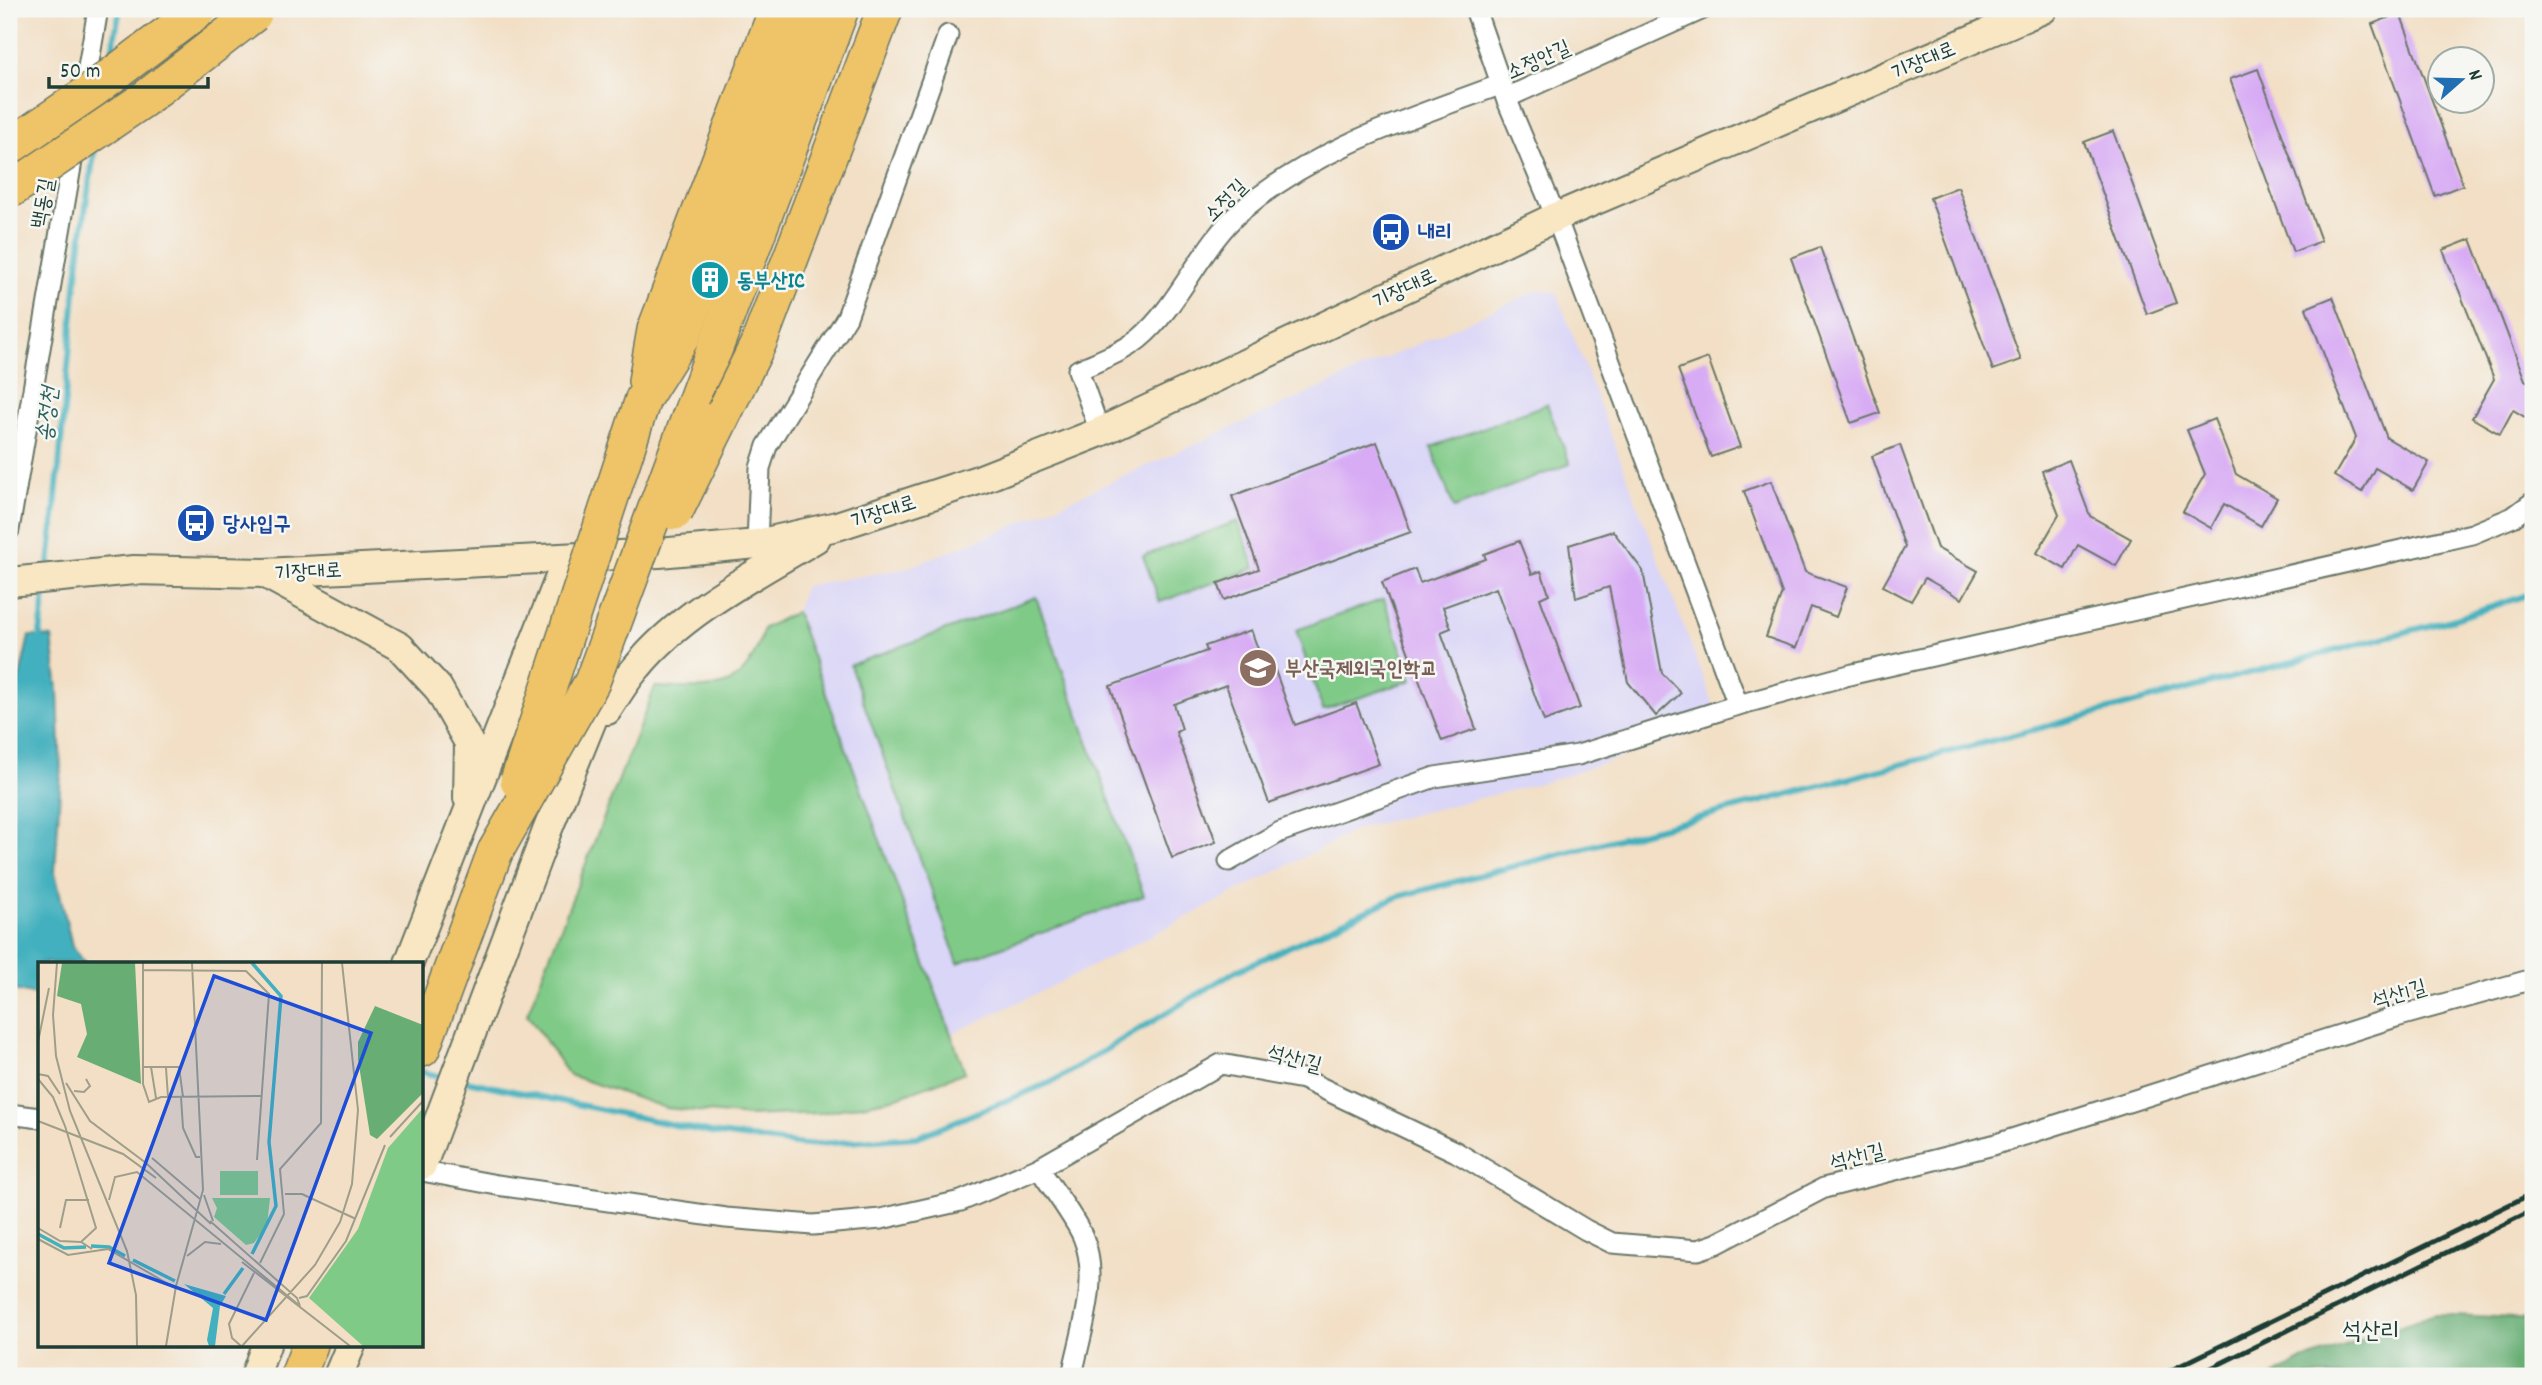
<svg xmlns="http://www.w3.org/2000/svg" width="2542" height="1385" font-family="Dekko,'Poor Story',sans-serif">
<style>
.built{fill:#dad6f7}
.green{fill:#80ca88;stroke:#50845e;stroke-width:2}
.forest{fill:#68ae74;stroke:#447654;stroke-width:2}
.water{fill:#42b0be;stroke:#307679;stroke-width:2}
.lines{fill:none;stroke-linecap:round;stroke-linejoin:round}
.stream{stroke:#42b0be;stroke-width:6}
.building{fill:#d8acf4}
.street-casing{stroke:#697667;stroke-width:23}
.secondary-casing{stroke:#697667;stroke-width:32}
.highway-casing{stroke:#697667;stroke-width:38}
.street{stroke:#fff;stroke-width:19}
.secondary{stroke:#f9e7c3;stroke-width:28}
.highway{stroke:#efc469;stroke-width:35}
.rail{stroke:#1f3d34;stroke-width:5}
.highway-bridge-casing{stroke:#697667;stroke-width:38;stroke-linecap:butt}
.highway-bridge{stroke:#efc469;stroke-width:35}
.labels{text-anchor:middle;stroke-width:5;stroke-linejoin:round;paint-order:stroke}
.street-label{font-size:21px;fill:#1f3d34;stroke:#f6f6f2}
.transit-label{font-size:21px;font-weight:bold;fill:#164399;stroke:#f6f6f2;text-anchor:start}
.culture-label{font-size:21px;font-weight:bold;fill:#0d838f;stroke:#f6f6f2;text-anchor:start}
.education-label{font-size:21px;font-weight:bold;fill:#785e54;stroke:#f6f6f2;text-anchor:start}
.water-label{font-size:23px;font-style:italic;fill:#2a605d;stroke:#f6f6f2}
.quarter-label{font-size:24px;fill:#1f3d34;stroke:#f6f6f2}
.inset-river{fill:none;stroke:#42b0be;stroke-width:3.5}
.inset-road{fill:none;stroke:#9e9e8b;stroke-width:2}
.view{fill:#1d4ed8;fill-opacity:0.15;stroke:#1d4ed8;stroke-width:3.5}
.inset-edge{fill:none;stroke:#1f3d34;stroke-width:3.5}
</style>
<rect width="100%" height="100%" fill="#f6f6f2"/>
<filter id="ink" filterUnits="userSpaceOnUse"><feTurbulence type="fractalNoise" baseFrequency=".0143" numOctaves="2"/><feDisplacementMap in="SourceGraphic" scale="14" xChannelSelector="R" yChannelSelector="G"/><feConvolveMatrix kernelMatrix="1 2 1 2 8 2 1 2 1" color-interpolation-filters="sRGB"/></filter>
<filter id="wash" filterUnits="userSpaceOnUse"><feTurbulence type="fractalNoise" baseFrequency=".00686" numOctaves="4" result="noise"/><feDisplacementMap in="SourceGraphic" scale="28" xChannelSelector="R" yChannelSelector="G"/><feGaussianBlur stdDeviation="1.57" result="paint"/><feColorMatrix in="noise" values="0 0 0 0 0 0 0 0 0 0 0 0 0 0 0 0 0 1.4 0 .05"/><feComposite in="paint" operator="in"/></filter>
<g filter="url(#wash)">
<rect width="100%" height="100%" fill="#f2dfc5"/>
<path class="built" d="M1540,289l17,4 164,431 -172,57 -189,47 -289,149 -119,57 -156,-422 9,-26 102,-18 106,-42z"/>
<g class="green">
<path d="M1547,404l23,60 -116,44 -23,-61z"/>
<path d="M1238,521l17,47 -95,34 -17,-46z"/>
<path d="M1036,597l108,299 -186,67 -108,-298z"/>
<path d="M1384,599l28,81 -89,30 -27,-80z"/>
<path d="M796,612l169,460 -73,27 -71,14 -72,3 -83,-8 -97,-33 -42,-61 128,-327c62,2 89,9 109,-59z"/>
</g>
<path class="forest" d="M2435,1314l98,5v57h-260l26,-14z"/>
<path class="water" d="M29,636l23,1 6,53 3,82 -6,100 17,74 13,17h-45v33l-31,-7v-264z"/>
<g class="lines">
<g class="stream">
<path d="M110,62l10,-53"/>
<path d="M48,572c17,-141 22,-283 47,-423"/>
<path d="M39,642l7,-55"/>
<path d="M422,1072l26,6"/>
<path d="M462,1080l250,53 91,12 114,-8 137,-56 180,-109 163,-75 1058,-278 78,-26"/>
</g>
</g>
<g id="blocks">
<g class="building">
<path d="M2400,13l63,172 -28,11 -63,-172z"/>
<path d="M2258,69l63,172 -28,11 -63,-173z"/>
<path d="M2113,131l63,172 -29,11 -63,-172z"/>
<path d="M1958,187l63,173 -28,10 -63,-172z"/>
<path d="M2471,239l54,141 8,5v37l-20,-12 -13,24 -28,-16 22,-39 -51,-129z"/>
<path d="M1820,247l60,166 -29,10 -60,-165z"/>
<path d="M2333,297l54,141 42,24 -16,28 -38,-22 -13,24 -28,-16 22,-38 -50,-130z"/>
<path d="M1708,358l32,89 -29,10 -33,-88z"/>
<path d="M2214,419l22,55 41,24 -16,28 -37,-22 -13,24 -28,-16 22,-38 -18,-44z"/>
<path d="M1377,442l34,90 -187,68 -6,-17 41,-14 -27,-73z"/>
<path d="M1900,445l37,103 41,23 -16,28 -37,-21 -14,23 -28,-15 22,-39 -33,-91z"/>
<path d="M2069,460l21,56 41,23 -15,27 -38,-21 -13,24 -28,-16 22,-38 -17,-44z"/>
<path d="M1771,481l34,91 42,15 -11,30 -25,-10 -15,41 -30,-11 16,-44 -38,-102z"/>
<path d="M1613,531l30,40 19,102 19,20 -25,23 -28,-34 -19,-95 -33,11 -7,-53z"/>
<path d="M1519,541l13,33 9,-3 8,23 -9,4 40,110 -36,13 -48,-133 -53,19 8,21 -10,4 35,97 -34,12 -60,-159 33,-13 5,14 66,-24 -2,-5z"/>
<path d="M1251,630l14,38 8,-3 22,60 61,-22 23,61 -110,39 -43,-118 -52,19 8,25 -6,3 40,110 -44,16 -62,-172 97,-35 -2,-5z"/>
</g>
</g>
</g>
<g filter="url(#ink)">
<use href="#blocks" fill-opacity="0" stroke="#697667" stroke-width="2"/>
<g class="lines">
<defs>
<g id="street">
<path d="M1475,9l31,89 50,119 182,488"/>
<path d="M1506,98l197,-89"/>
<path d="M1100,432l-22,-62c20,-9 43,-17 61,-31 40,-33 63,-95 102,-128 77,-65 168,-92 261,-127"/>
<path d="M9,530l89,-521"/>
<path d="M757,544l3,-76 7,-22 80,-129 101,-282"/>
<path d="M1229,861l51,-29 155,-55 143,-22 160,-50 115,-31 619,-140 41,-17 20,-15"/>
<path d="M9,1114l31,4"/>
<path d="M1039,1168c12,19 36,50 44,69 18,43 -3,97 -11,139"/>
<path d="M422,1171l75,14 229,33 87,7 68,-6 80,-18 78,-33 182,-104 82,15 153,73 130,78 26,13 86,7 18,-6 108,-56 169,-43 403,-128 137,-38"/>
</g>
<g id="secondary">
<path d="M264,573l136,74 38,41 31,55 -1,55"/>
<path d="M9,582l125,-12 130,3 395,-20 98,-9 80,-18 144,-47 119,-47 456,-215 487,-208"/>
<path d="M607,710c10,-15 19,-31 31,-44 45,-55 119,-92 178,-128"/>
<path d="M409,963l158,-404"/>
<path d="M422,1165l125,-334 62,-153"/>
<path d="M255,1376l11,-31"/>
<path d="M338,1376l13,-31"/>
</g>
<g id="highway">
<path d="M759,342l126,-333"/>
<path d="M646,381l9,-51 122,-321"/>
<path d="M643,399l39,-62 124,-328"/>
<path d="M692,410l149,-401"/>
<path d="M422,1049l73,-197"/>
<path d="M298,1376l12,-31"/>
</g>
</defs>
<use href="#street" class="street-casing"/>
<use href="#secondary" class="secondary-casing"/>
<use href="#highway" class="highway-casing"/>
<use href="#street" class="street"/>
<use href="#secondary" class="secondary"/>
<use href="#highway" class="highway"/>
<g class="rail">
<path d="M2159,1376l374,-183"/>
<path d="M2195,1376l338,-166"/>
</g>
<defs>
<g id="highway-bridge">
<path d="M9,147l85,-58 106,-80"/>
<path d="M9,191l134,-91 111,-86"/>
<path d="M675,512l84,-170"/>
<path d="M518,781l125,-382"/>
<path d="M495,852l97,-170 100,-272"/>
</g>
</defs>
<use href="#highway-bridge" class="highway-bridge-casing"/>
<use href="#highway-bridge" class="highway-bridge"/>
</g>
</g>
<defs>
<symbol id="bus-disc" viewBox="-11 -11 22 22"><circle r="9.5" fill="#1a4fb4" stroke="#f6f6f2"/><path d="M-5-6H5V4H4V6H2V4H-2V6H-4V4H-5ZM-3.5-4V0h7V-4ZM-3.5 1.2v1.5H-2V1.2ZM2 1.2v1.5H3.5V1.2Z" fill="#fff"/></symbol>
<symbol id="building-disc" viewBox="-11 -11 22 22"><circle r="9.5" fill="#0f9aa8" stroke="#f6f6f2"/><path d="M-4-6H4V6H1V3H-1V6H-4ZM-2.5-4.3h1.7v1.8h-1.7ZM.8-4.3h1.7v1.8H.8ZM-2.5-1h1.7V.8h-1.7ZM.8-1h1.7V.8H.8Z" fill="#fff"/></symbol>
<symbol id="school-disc" viewBox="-11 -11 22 22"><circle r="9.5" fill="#8d6e63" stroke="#f6f6f2"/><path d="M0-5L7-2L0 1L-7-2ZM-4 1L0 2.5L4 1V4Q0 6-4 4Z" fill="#fff"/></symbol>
</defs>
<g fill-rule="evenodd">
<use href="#bus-disc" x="1369" y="210" width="44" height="44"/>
<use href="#building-disc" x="688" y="258" width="44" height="44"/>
<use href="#bus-disc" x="174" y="501" width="44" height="44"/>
<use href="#school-disc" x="1236" y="646" width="44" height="44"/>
</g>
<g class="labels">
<g class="street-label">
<text transform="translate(1538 59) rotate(-24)" y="7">소정안길</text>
<text transform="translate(1923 60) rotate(-23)" y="7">기장대로</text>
<text transform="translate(1225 200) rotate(-45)" y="7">소정길</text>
<text transform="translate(42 203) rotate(-80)" y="7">백동길</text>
<text transform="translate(1404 288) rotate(-25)" y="7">기장대로</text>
<text transform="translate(883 511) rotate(-18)" y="7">기장대로</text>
<text transform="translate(308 571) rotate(-3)" y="7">기장대로</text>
<text transform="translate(2399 993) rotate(-16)" y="7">석산1길</text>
<text transform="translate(1295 1058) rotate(15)" y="7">석산1길</text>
<text transform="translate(1857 1156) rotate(-14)" y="7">석산1길</text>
</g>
<g class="transit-label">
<text x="1418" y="239">내리</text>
<text x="223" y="530">당사입구</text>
</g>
<g class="culture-label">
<text x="737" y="287">동부산IC</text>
</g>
<g class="education-label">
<text x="1285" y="675">부산국제외국인학교</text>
</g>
<g class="water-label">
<text transform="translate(46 414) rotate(-84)" y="8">송정천</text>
</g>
<g class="quarter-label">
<text x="2371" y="1338">석산리</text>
</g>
</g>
<g transform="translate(38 962)">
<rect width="385" height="385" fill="#f2dfc5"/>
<path d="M385,146v238h-60l-54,-48 49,-69 30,-81zM182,209h38v24h-38zM174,236h58l-3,27 -13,18 -8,2 -32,-28 3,-9z" fill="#80ca88"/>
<path d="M24,1h73l6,121 -64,-27 10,-23 -6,-30 -24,-8zM337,44l48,19v68l-46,46 -7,-4 -12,-76v-17z" fill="#68ae74"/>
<path d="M146,322l42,12 -6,10 -5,40h-6l-2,-6 6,-32z" fill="#42b0be"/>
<path class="inset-river" d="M0,272l26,14 22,-1M53,284l18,1 16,9M214,292l24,-48 -7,-64 12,-146 -29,-33M95,298l42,21M186,332l19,-26"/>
<path class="inset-road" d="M19,1l-4,52 3,41 14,55 57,140 9,44 1,51M105,1v121l6,18 12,-5 100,-1M105,8l103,1 23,23 -12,166M0,80l11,-54M105,105h36l4,30M113,105l5,31M128,106l2,29M0,112l10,2 12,18M0,117l15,18 12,29 31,102 -15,14M28,121l24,38 56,42 65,61M36,129l10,1 6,-6 -4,-7M143,135l2,31 13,29h4M0,159l85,33 33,24M352,175l33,-36M114,196l48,41M247,232h17l54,25M166,233l9,26M71,238l6,-23 22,-5 163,134M172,259l87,77 3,8M0,266l22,13 21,1 11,7M22,266l6,-28h23M0,277l30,16 40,-6 67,39M149,294l18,-14 16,2M204,300l108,84M222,301l24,-49 -4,-45 41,-46 1,-160M261,336l8,-2 39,-55 39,-96M128,384l10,-60 27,-96 -11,-227M203,384l-9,-8 -3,-14 25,-51M204,384l73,-81 25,-43 12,-38 6,-74 -16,-147"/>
<path class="view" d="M176,14l157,57 -105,287 -157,-57z"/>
<rect width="385" height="385" class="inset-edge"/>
</g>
<rect width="2542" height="1385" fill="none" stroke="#f6f6f2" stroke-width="35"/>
<g transform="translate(2461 80) rotate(70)"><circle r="33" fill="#f6f6f2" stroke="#a0aca6" stroke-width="2"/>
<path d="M0-5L12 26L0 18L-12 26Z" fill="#1f6fb2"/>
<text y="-10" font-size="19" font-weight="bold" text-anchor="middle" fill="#1f3d34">N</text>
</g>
<path d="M49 77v10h159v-10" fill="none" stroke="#1f3d34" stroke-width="3.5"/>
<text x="60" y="77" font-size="21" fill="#1f3d34" stroke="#f6f6f2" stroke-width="5" paint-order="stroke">50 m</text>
</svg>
